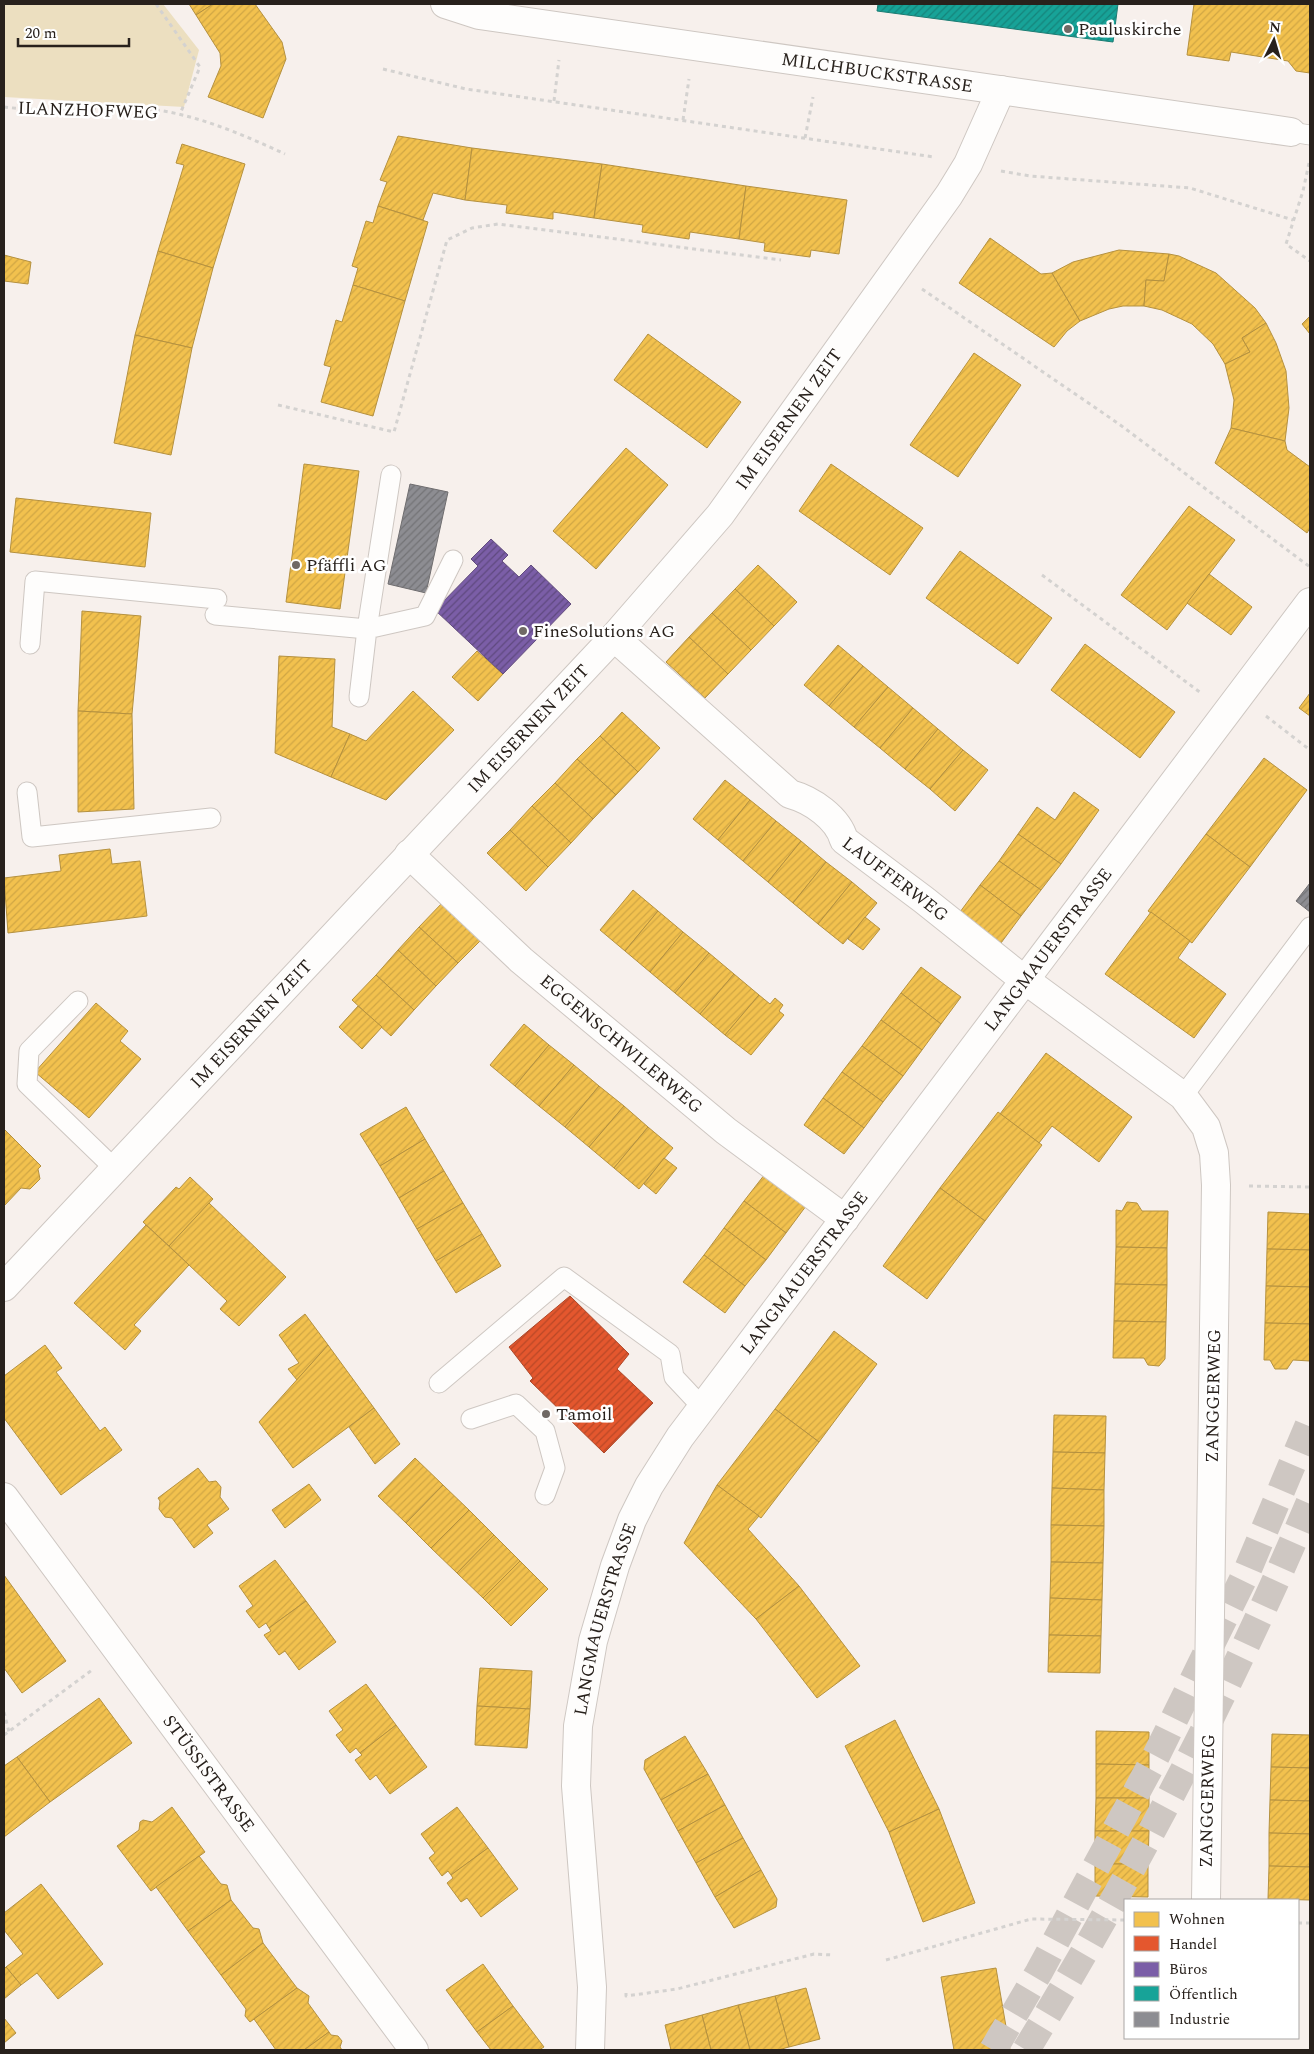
<svg xmlns="http://www.w3.org/2000/svg" width="1314" height="2054" font-family="Spectral,serif">
<style>
.park{fill:#ecdfc0}
.homes{fill:url(#homes-hatch);stroke:#b5913f}
.shops{fill:url(#shops-hatch);stroke:#ac4729}
.offices{fill:url(#offices-hatch);stroke:#624c7d}
.public{fill:url(#public-hatch);stroke:#1c7c73}
.industry{fill:url(#industry-hatch);stroke:#6f6d6f}
.lines{fill:none;stroke-linecap:round;stroke-linejoin:round}
.trunk-tunnel{stroke:#cec7c2;stroke-width:28;stroke-dasharray:28 14;stroke-linecap:butt}
.service-casing{stroke:#cec7c2;stroke-width:21}
.minor-casing{stroke:#cec7c2;stroke-width:30}
.path{stroke:#d4d2d0;stroke-width:3;stroke-dasharray:4 4;stroke-linecap:butt}
.service{stroke:#fefdfc;stroke-width:19}
.minor{stroke:#fefdfc;stroke-width:28}
.poi-dot{fill:#706965;stroke:#fff;stroke-width:2}
.labels{text-anchor:middle;stroke-width:5;stroke-linejoin:round;paint-order:stroke}
.poi-label{font-size:18px;fill:#28211c;stroke:#fff;text-anchor:start}
.street-label{font-size:18px;fill:#28211c;stroke:#fff}
</style>
<defs>
<pattern id="homes-hatch" width="6" height="6" patternUnits="userSpaceOnUse" patternTransform="scale(1.25)"><rect width="6" height="6" fill="#f2c14e"/><path d="M-1 1l2-2M0 6l6-6M5 7l2-2" fill="none" stroke="#d0a644"/></pattern>
<pattern id="shops-hatch" width="6" height="6" patternUnits="userSpaceOnUse" patternTransform="scale(1.25)"><rect width="6" height="6" fill="#e4572e"/><path d="M-1 1l2-2M0 6l6-6M5 7l2-2" fill="none" stroke="#b94826"/></pattern>
<pattern id="offices-hatch" width="6" height="6" patternUnits="userSpaceOnUse" patternTransform="scale(1.25)"><rect width="6" height="6" fill="#7b5ea7"/><path d="M-1 1l2-2M0 6l6-6M5 7l2-2" fill="none" stroke="#5f497f"/></pattern>
<pattern id="public-hatch" width="6" height="6" patternUnits="userSpaceOnUse" patternTransform="scale(1.25)"><rect width="6" height="6" fill="#17a398"/><path d="M-1 1l2-2M0 6l6-6M5 7l2-2" fill="none" stroke="#15847b"/></pattern>
<pattern id="industry-hatch" width="6" height="6" patternUnits="userSpaceOnUse" patternTransform="scale(1.25)"><rect width="6" height="6" fill="#8d8d92"/><path d="M-1 1l2-2M0 6l6-6M5 7l2-2" fill="none" stroke="#737376"/></pattern>
</defs>
<rect width="100%" height="100%" fill="#f7f0ec"/>
<path class="park" d="M4,4h159l36,46 -15,57 -180,-10z"/>
<g class="homes">
<path d="M189,4h24l-17,11z"/>
<path d="M213,4h42l27,38 4,17 -23,59 -55,-21 13,-31 -1,-13 -24,-38z"/>
<path d="M1194,4h116v69l-14,-2 -8,-10 -57,-9 -2,9 -42,-6z"/>
<path d="M398,136l74,12 -7,52 -32,-7 -10,27 -45,-14 9,-24 -7,-2z"/>
<path d="M182,144l63,20 -32,104 -55,-17 26,-86 -8,-2z"/>
<path d="M472,148l130,16 -8,54 -41,-6v7l-47,-6 1,-8 -42,-5z"/>
<path d="M602,164l144,22 -7,53 -49,-7 -1,7 -47,-7 1,-7 -49,-7z"/>
<path d="M746,186l101,14 -8,54 -28,-4 -1,7 -46,-6 1,-8 -26,-4z"/>
<path d="M378,206l50,16 -23,79 -52,-16 5,-17 -6,-2 14,-45 7,2z"/>
<path d="M990,238l51,36 11,-1 28,48 -13,10 -13,16 -95,-64z"/>
<path d="M1119,250l50,4 -5,27 -18,-1 -2,26h-21l-14,3 -29,12 -28,-48 21,-11z"/>
<path d="M158,251l55,17 -21,80 -57,-13z"/>
<path d="M1169,254l10,2 37,17 39,35 11,15 -24,15 8,14 -25,12 -12,-20 -21,-20 -30,-14 -18,-4 2,-26 18,1z"/>
<path d="M4,255l27,7 -3,22 -24,-3z"/>
<path d="M353,285l52,16 -32,115 -52,-14 10,-35 -7,-2 12,-45 6,2z"/>
<path d="M1310,316v18l-8,-10z"/>
<path d="M1266,323l10,20 10,28 3,37 -4,33 -54,-13 3,-28 -9,-36 25,-12 -8,-14z"/>
<path d="M648,334l93,68 -34,46 -93,-68z"/>
<path d="M135,335l57,13 -21,107 -57,-12z"/>
<path d="M974,353l47,32 -63,92 -48,-32z"/>
<path d="M1231,428l54,13 2,9 23,17v61l-3,5 -92,-70z"/>
<path d="M626,448l42,37 -72,84 -43,-38z"/>
<path d="M304,464l55,7 -19,138 -54,-7z"/>
<path d="M831,464l92,64 -33,47 -91,-64z"/>
<path d="M16,498l135,15 -6,54 -135,-15z"/>
<path d="M1189,506l46,34 -68,90 -46,-35z"/>
<path d="M960,551l92,67 -34,46 -92,-66z"/>
<path d="M758,565l39,37 -23,24 -39,-37z"/>
<path d="M1209,574l43,33 -21,28 -44,-32z"/>
<path d="M735,589l39,37 -23,24 -39,-37z"/>
<path d="M82,611l59,5 -9,98 -54,-3z"/>
<path d="M712,613l39,37 -23,24 -39,-37z"/>
<path d="M689,637l39,37 -23,24 -39,-36z"/>
<path d="M1085,644l90,68 -35,46 -89,-68z"/>
<path d="M838,645l25,21 -34,40 -25,-21z"/>
<path d="M477,651l26,23 -25,27 -26,-24z"/>
<path d="M279,656l56,3 -3,68 18,7 -19,43 -56,-24z"/>
<path d="M863,666l25,21 -34,40 -25,-21z"/>
<path d="M888,687l25,21 -33,40 -26,-21z"/>
<path d="M413,691l41,39 -68,70 -55,-23 19,-43 16,7z"/>
<path d="M1310,693v23l-11,-8z"/>
<path d="M913,708l25,21 -33,40 -25,-21z"/>
<path d="M78,711l54,3 2,95 -56,3z"/>
<path d="M622,712l38,36 -22,24 -38,-36z"/>
<path d="M938,729l25,21 -33,39 -25,-20z"/>
<path d="M600,736l38,36 -22,23 -39,-36z"/>
<path d="M963,750l25,20 -33,41 -25,-22z"/>
<path d="M1264,758l43,32 -57,77 -44,-33z"/>
<path d="M577,759l39,36 -23,24 -38,-36z"/>
<path d="M725,780l25,20 -32,40 -25,-21z"/>
<path d="M555,783l38,36 -22,24 -39,-37z"/>
<path d="M1074,792l25,18 -38,54 -43,-30 19,-27 18,13z"/>
<path d="M750,800l26,21 -33,40 -25,-21z"/>
<path d="M532,806l39,37 -23,24 -38,-37z"/>
<path d="M776,821l25,20 -33,41 -25,-21z"/>
<path d="M510,830l38,37 -22,24 -39,-38z"/>
<path d="M1018,834l43,30 -20,26 -42,-29z"/>
<path d="M1206,834l44,33 -58,76 -44,-32z"/>
<path d="M801,841l25,21 -33,41 -25,-21z"/>
<path d="M110,849l2,15 28,-3 7,55 -139,17 -4,-55 57,-7 -2,-16z"/>
<path d="M999,861l42,29 -20,26 -41,-31z"/>
<path d="M826,862l26,20 -34,42 -25,-21z"/>
<path d="M852,882l25,21 -34,41 -25,-20z"/>
<path d="M980,885l41,31 -20,27 -41,-31z"/>
<path d="M633,890l25,21 -33,40 -25,-21z"/>
<path d="M444,901l38,38 -24,24 -39,-36z"/>
<path d="M658,911l25,21 -33,40 -25,-21z"/>
<path d="M1151,912l39,29 -12,17 48,36 -32,44 -89,-64z"/>
<path d="M865,917l15,12 -17,21 -15,-11z"/>
<path d="M419,927l39,36 -22,23 -38,-36z"/>
<path d="M683,932l26,21 -34,40 -25,-21z"/>
<path d="M398,950l38,36 -22,24 -38,-35z"/>
<path d="M709,953l25,21 -34,40 -25,-21z"/>
<path d="M921,967l40,30 -20,27 -40,-31z"/>
<path d="M734,974l25,21 -34,40 -25,-21z"/>
<path d="M376,975l38,35 -23,26 -39,-36z"/>
<path d="M901,993l40,31 -19,26 -41,-30z"/>
<path d="M759,995l11,9 5,-6 8,7 -4,6 5,4 -33,40 -26,-20z"/>
<path d="M96,1003l32,28 -8,10 21,18 -52,59 -54,-46z"/>
<path d="M358,1006l24,21 -20,22 -23,-22z"/>
<path d="M881,1020l41,30 -19,26 -41,-30z"/>
<path d="M524,1024l25,21 -34,41 -25,-21z"/>
<path d="M549,1045l25,20 -35,41 -24,-20z"/>
<path d="M862,1046l41,30 -20,26 -41,-30z"/>
<path d="M1046,1053l86,64 -33,45 -47,-36 -13,17 -39,-29z"/>
<path d="M574,1065l25,21 -34,41 -26,-21z"/>
<path d="M842,1072l41,30 -19,26 -41,-30z"/>
<path d="M599,1086l25,20 -35,41 -24,-20z"/>
<path d="M823,1098l41,30 -20,26 -40,-29z"/>
<path d="M624,1106l24,21 -34,41 -25,-21z"/>
<path d="M406,1107l19,32 -45,27 -20,-32z"/>
<path d="M998,1112l44,33 -57,76 -45,-33z"/>
<path d="M648,1127l25,21 -34,41 -25,-21z"/>
<path d="M4,1129l37,37 -3,3 2,10 -10,10 -9,-1 -17,18z"/>
<path d="M425,1139l19,32 -45,27 -19,-32z"/>
<path d="M664,1158l13,10 -21,26 -12,-10z"/>
<path d="M444,1171l19,32 -46,26 -18,-31z"/>
<path d="M765,1174l41,32 -20,27 -42,-32z"/>
<path d="M190,1177l23,22 -44,47 -26,-24 33,-35 3,2z"/>
<path d="M940,1188l45,33 -58,78 -44,-33z"/>
<path d="M744,1201l42,32 -20,27 -42,-32z"/>
<path d="M1127,1202l10,1 5,8h26l-1,37 -51,-1v-37l6,1z"/>
<path d="M209,1203l77,74 -47,49 -19,-17 7,-8 -58,-55z"/>
<path d="M463,1203l19,31 -46,27 -19,-32z"/>
<path d="M1268,1212l42,2v36l-43,-1z"/>
<path d="M146,1225l43,40 -55,60 7,6 -16,19 -51,-47z"/>
<path d="M724,1228l42,32 -21,26 -41,-31z"/>
<path d="M482,1234l19,32 -45,27 -20,-32z"/>
<path d="M1116,1247l51,1v37l-52,-1z"/>
<path d="M1267,1249l43,1v37l-44,-1z"/>
<path d="M704,1255l41,31 -20,27 -42,-31z"/>
<path d="M1115,1284l52,1 -1,37 -52,-1z"/>
<path d="M1266,1286l44,1v37l-45,-1z"/>
<path d="M305,1314l23,31 -31,35 -9,-11 11,-6 -20,-28z"/>
<path d="M1114,1321l52,1 -1,37 -6,7 -11,-1 -4,-7h-31z"/>
<path d="M1265,1323l45,1v37l-17,-1 -6,9h-12l-5,-9h-6z"/>
<path d="M834,1331l43,33 -58,78 -44,-33z"/>
<path d="M45,1345l17,23 -6,4 44,59 5,-4 17,23 -61,45 -57,-77v-42z"/>
<path d="M328,1345l46,63 -81,60 -34,-46z"/>
<path d="M374,1408l26,36 -25,20 -26,-37z"/>
<path d="M775,1409l44,33 -58,76 -44,-33z"/>
<path d="M1054,1415l52,1 -1,37 -52,-1z"/>
<path d="M1053,1452l52,1 -1,37 -52,-2z"/>
<path d="M415,1458l28,27 -37,38 -28,-27z"/>
<path d="M198,1468l11,14 7,-1 5,6 -1,10 9,12 -22,16 6,8 -19,15 -22,-30 -7,-1 -6,-8 1,-8 -2,-3z"/>
<path d="M309,1484l12,16 -36,28 -13,-18z"/>
<path d="M443,1485l26,25 -38,38 -25,-25z"/>
<path d="M717,1485l42,31 -11,13 51,57 -43,33 -72,-76z"/>
<path d="M1052,1488l52,2v36l-53,-1z"/>
<path d="M469,1510l25,25 -37,38 -26,-25z"/>
<path d="M1051,1525l53,1 -1,37 -52,-1z"/>
<path d="M494,1535l26,26 -37,37 -26,-25z"/>
<path d="M275,1560l31,41 -37,27 -3,-5 -7,5 -13,-17 7,-5 -14,-20z"/>
<path d="M520,1561l28,28 -37,37 -28,-28z"/>
<path d="M1051,1562l52,1 -1,37 -52,-2z"/>
<path d="M4,1575l62,86 -44,32 -18,-25z"/>
<path d="M799,1586l61,80 -43,32 -61,-79z"/>
<path d="M1050,1598l52,2 -1,36 -52,-1z"/>
<path d="M306,1601l30,41 -37,28 -14,-19 -6,4 -15,-20 7,-4 -2,-3z"/>
<path d="M1049,1635l52,1 -1,37 -52,-1z"/>
<path d="M480,1668l52,3 -2,38 -53,-3z"/>
<path d="M366,1684l30,41 -36,28 -4,-5 -6,5 -14,-18 7,-5 -14,-19z"/>
<path d="M99,1698l33,45 -82,59 -33,-45z"/>
<path d="M477,1706l53,3 -3,39 -52,-3z"/>
<path d="M895,1720l44,89 -50,23 -44,-86z"/>
<path d="M396,1725l31,42 -37,27 -14,-19 -6,5 -15,-20 7,-5 -2,-2z"/>
<path d="M1096,1731l53,1v33l-53,-1z"/>
<path d="M1272,1734l38,1v33l-39,-1z"/>
<path d="M685,1736l23,38 -47,26 -17,-31 1,-9z"/>
<path d="M17,1757l33,45 -46,35v-71z"/>
<path d="M1096,1764l53,1v33h-53z"/>
<path d="M1271,1767l39,1v33l-40,-1z"/>
<path d="M708,1774l17,31 -47,26 -17,-31z"/>
<path d="M1096,1798h53v33h-54z"/>
<path d="M1270,1800l40,1v33l-41,-1z"/>
<path d="M725,1805l18,33 -47,25 -18,-32z"/>
<path d="M172,1807l33,45 -54,39 -34,-45 22,-16 1,-8 3,-2 9,2z"/>
<path d="M457,1807l31,41 -37,27 -3,-4 -6,5 -13,-18 6,-5 -14,-19z"/>
<path d="M939,1809l36,94 -52,19 -34,-90z"/>
<path d="M1095,1831h54l-1,33h-53z"/>
<path d="M1269,1833l41,1v33l-41,-1z"/>
<path d="M743,1838l18,32 -46,27 -19,-34z"/>
<path d="M488,1848l30,41 -37,28 -14,-19 -6,4 -14,-19 6,-5 -2,-3z"/>
<path d="M199,1856l22,28 6,1 4,15 -43,31 -32,-44z"/>
<path d="M1095,1864h53v33l-53,-1z"/>
<path d="M1269,1866l41,1v33l-42,-1z"/>
<path d="M761,1870l16,29 -1,8 -42,21 -19,-31z"/>
<path d="M41,1884l62,80 -45,35 -21,-26 -16,12 -15,-18 17,-13 -19,-24v-17z"/>
<path d="M231,1900l22,28 6,1 4,14 -42,32 -33,-44z"/>
<path d="M263,1943l34,45 -47,34 -5,-6 1,-7 -25,-34z"/>
<path d="M483,1964l30,42 -36,26 -31,-42z"/>
<path d="M6,1967l15,18 -17,14v-30z"/>
<path d="M996,1968l14,82h-56l-13,-73z"/>
<path d="M297,1988l12,8 -1,7 21,29 -25,18h-28l-22,-31z"/>
<path d="M806,1988l14,51 -31,8 -14,-51z"/>
<path d="M775,1996l14,51 -11,3h-28l-12,-45z"/>
<path d="M738,2005l12,45h-39l-9,-35z"/>
<path d="M513,2006l31,41 -5,3h-48l-14,-18z"/>
<path d="M702,2015l9,35h-40l-6,-25z"/>
<path d="M4,2018l12,15 -12,10z"/>
<path d="M329,2032l2,3 7,1 4,5 -2,6 2,3h-38z"/>
</g>
<path class="shops" d="M570,1296l59,58 -12,15 36,34 -49,50 -74,-72 3,-3 -24,-31z"/>
<path class="offices" d="M491,539l17,16 -6,6 17,16 12,-12 40,39 -68,70 -68,-64 43,-44 -7,-7z"/>
<path class="public" d="M878,4h240l-5,38 -236,-31z"/>
<g class="industry">
<path d="M410,484l38,8 -22,101 -38,-9z"/>
<path d="M1310,883v29l-14,-11z"/>
</g>
<g class="lines">
<g class="trunk-tunnel">
<path d="M993,2050l46,-78 117,-216 92,-187 62,-147"/>
<path d="M1026,2050c107,-175 204,-359 284,-548"/>
</g>
<defs>
<g id="service">
<path d="M1291,132l19,3"/>
<path d="M215,615l152,14 24,-154"/>
<path d="M30,644l5,-63 182,18"/>
<path d="M359,697l8,-68 58,-13 28,-56"/>
<path d="M27,792l5,45 179,-19"/>
<path d="M78,1001l-49,50 -2,33 89,86"/>
<path d="M1183,1096l127,-169"/>
<path d="M439,1383l125,-106 106,77 4,23 29,31"/>
<path d="M471,1419l45,-15 29,27 10,37 -10,27"/>
</g>
<g id="minor">
<path id="s1" d="M445,4l34,11 812,117"/>
<path id="s2" d="M614,637l176,157c22,6 48,24 54,46l80,60 89,71 170,125 23,31 8,26 2,32 -10,715"/>
<path id="s3" d="M409,854l112,106 205,171 119,88"/>
<path id="s4" d="M4,1287l610,-650 106,-122 229,-320 19,-31 33,-74"/>
<path id="s5" d="M4,1497l410,553"/>
<path id="s6" d="M590,2050l2,-63 -16,-201 2,-60 15,-85 22,-75 17,-46 17,-34 31,-49 630,-835"/>
</g>
</defs>
<use href="#service" class="service-casing"/>
<use href="#minor" class="minor-casing"/>
<g class="path">
<path d="M156,4l44,63 -20,47"/>
<path d="M383,69l83,20 468,68"/>
<path d="M554,101l5,-41"/>
<path d="M4,107c48,6 96,-2 144,2 45,4 96,26 137,45"/>
<path d="M683,120l6,-41"/>
<path d="M805,138l8,-41"/>
<path d="M1309,163l-6,28 -17,53 24,17"/>
<path d="M1001,171l29,5 160,12 103,32"/>
<path d="M922,289l197,135 191,143"/>
<path d="M278,405l116,27 53,-192 25,-12 26,-4 283,36"/>
<path d="M1042,575l159,118"/>
<path d="M1266,716l44,34"/>
<path d="M1249,1186l61,1"/>
<path d="M4,1712l5,20"/>
<path d="M4,1735l88,-65"/>
<path d="M1298,1923h12"/>
<path d="M886,1960l145,-41 94,1"/>
<path d="M626,1993v3l51,-7 137,-35 19,1"/>
</g>
<use href="#service" class="service"/>
<use href="#minor" class="minor"/>
</g>
<g class="poi-dot">
<circle cx="1068" cy="29" r="5"/>
<circle cx="296" cy="565" r="5"/>
<circle cx="523" cy="631" r="5"/>
<circle cx="546" cy="1414" r="5"/>
</g>
<g class="labels">
<g class="poi-label">
<text x="1078" y="35">Pauluskirche</text>
<text x="306" y="571">Pfäffli AG</text>
<text x="533" y="637">FineSolutions AG</text>
<text x="556" y="1420">Tamoil</text>
</g>
<g class="street-label">
<text dy="6" stroke="none"><textPath href="#s1" startOffset="438">MILCHBUCKSTRASSE</textPath></text>
<text transform="translate(88 110) rotate(2)" y="6">ILANZHOFWEG</text>
<text dy="6" stroke="none"><textPath href="#s4" startOffset="1171">IM EISERNEN ZEIT</textPath></text>
<text dy="6" stroke="none"><textPath href="#s4" startOffset="766">IM EISERNEN ZEIT</textPath></text>
<text dy="6" stroke="none"><textPath href="#s2" startOffset="374">LAUFFERWEG</textPath></text>
<text dy="6" stroke="none"><textPath href="#s6" startOffset="1245">LANGMAUERSTRASSE</textPath></text>
<text dy="6" stroke="none"><textPath href="#s4" startOffset="361">IM EISERNEN ZEIT</textPath></text>
<text dy="6" stroke="none"><textPath href="#s3" startOffset="285">EGGENSCHWILERWEG</textPath></text>
<text dy="6" stroke="none"><textPath href="#s6" startOffset="840">LANGMAUERSTRASSE</textPath></text>
<text transform="translate(1213 1396) rotate(-89)" y="6">ZANGGERWEG</text>
<text dy="6" stroke="none"><textPath href="#s6" startOffset="435">LANGMAUERSTRASSE</textPath></text>
<text dy="6" stroke="none"><textPath href="#s5" startOffset="344">STÜSSISTRASSE</textPath></text>
<text transform="translate(1207 1801) rotate(-89)" y="6">ZANGGERWEG</text>
</g>
</g>
<rect width="1314" height="2054" fill="none" stroke="#28211c" stroke-width="10"/>
<rect x="1124" y="1899" width="175" height="140" fill="#ffffff" stroke="#a9a6a4"/>
<rect x="1134" y="1912" width="25" height="15" fill="#f2c14e" stroke="#a9a6a4"/>
<text x="1169" y="1924" font-size="15" fill="#28211c">Wohnen</text>
<rect x="1134" y="1936" width="25" height="15" fill="#e4572e" stroke="#a9a6a4"/>
<text x="1169" y="1949" font-size="15" fill="#28211c">Handel</text>
<rect x="1134" y="1962" width="25" height="15" fill="#7b5ea7" stroke="#a9a6a4"/>
<text x="1169" y="1974" font-size="15" fill="#28211c">Büros</text>
<rect x="1134" y="1986" width="25" height="15" fill="#17a398" stroke="#a9a6a4"/>
<text x="1169" y="1999" font-size="15" fill="#28211c">Öffentlich</text>
<rect x="1134" y="2012" width="25" height="15" fill="#8d8d92" stroke="#a9a6a4"/>
<text x="1169" y="2024" font-size="15" fill="#28211c">Industrie</text>
<g transform="translate(1274 40) rotate(5)" stroke="#ffffff" stroke-width="4" paint-order="stroke">
<path d="M0-4L9 19L0 12L-9 19Z" fill="#28211c"/>
<text y="-8" font-size="14" font-weight="bold" text-anchor="middle" fill="#28211c">N</text>
</g>
<path d="M18 38v8h111v-8" fill="none" stroke="#28211c" stroke-width="2.5"/>
<text x="25" y="38" font-size="15" fill="#28211c" stroke="#ffffff" stroke-width="4" paint-order="stroke">20 m</text>
</svg>
